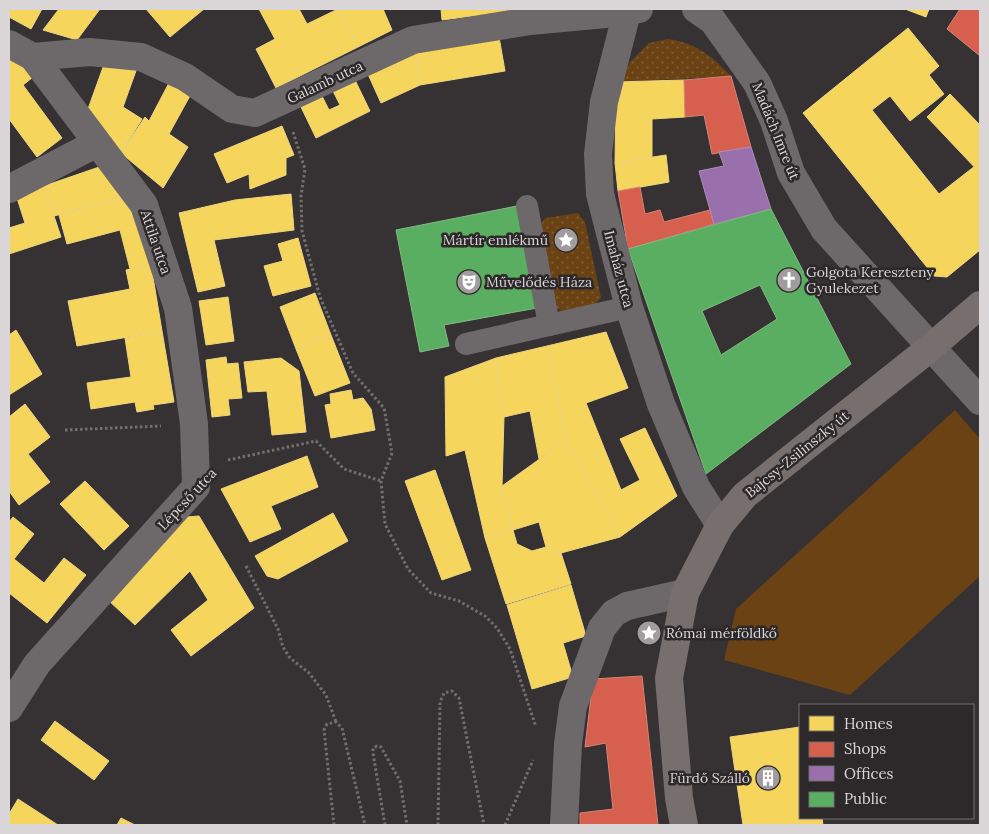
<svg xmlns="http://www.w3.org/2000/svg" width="989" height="834" font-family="Lora,serif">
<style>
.grass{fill:#6a4214}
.park{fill:url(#park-dots)}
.homes{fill:#f6d55c;stroke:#eed581}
.shops{fill:#d6604d;stroke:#d78376}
.offices{fill:#9970ab;stroke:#ac8fb8}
.public{fill:#5aae61;stroke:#80ba84;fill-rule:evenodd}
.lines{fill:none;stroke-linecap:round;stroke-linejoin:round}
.path{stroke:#726f6f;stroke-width:3;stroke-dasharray:2.5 2.5;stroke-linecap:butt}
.lane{stroke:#6d696a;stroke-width:22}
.street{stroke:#6d696a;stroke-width:28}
.primary{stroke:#776e6e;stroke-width:28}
.labels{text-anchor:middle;stroke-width:5;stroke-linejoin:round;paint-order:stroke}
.street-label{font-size:14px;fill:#dad6d7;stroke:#2d2829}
.poi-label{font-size:14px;fill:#dad6d7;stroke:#2d2829;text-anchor:start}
</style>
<defs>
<pattern id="park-dots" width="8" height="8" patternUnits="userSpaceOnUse" patternTransform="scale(1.25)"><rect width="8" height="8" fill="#6a4214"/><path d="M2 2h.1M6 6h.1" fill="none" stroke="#7f5d35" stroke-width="1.8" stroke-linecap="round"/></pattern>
</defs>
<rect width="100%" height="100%" fill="#363233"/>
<path class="grass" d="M955,410l25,29v137l-130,119 -126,-35 12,-51z"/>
<g class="park">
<path d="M668,39c29,4 43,17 63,37l-111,6 10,-20 19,-19z"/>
<path d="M578,213l7,9 16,76 -7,7 -31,7 -9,-6 -15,-79 6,-9z"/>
</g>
<g class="homes">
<path d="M9,9h33l-11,20 -22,-12z"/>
<path d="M59,9h41l-23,31 -34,-10z"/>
<path d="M146,9h58l-34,28z"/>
<path d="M259,9h40l8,15 31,-15 20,38 -82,41 -20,-39 19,-10z"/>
<path d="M338,9h45l9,21 -34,17z"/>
<path d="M441,9h85l-84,11z"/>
<path d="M905,9h24l-3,8z"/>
<path d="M908,28l31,38 -10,9 15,19 -34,27 -20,-25 -18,14 67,84 36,-28 5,7v77l-33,27 -13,-1 -131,-163z"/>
<path d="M499,37l6,34 -85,14 -5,-34z"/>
<path d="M415,51l5,34 -39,18 -14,-31z"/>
<path d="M14,54l18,24 -9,7 39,53 -25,19 -28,-38v-60z"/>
<path d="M106,59l31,9 -14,39 19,12 -21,34 -37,-33z"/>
<path d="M354,78l16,33 -54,27 -16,-33 21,-11 8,16 11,-5 -8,-16z"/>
<path d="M684,80l1,37 -33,2v38l-37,6 1,-81z"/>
<path d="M170,81l21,13 -22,40 19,13 -25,41 -42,-35 24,-36 4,4z"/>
<path d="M950,94l30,31v48l-53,-56z"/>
<path d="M282,126l12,29 -8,3v17l-36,14 -1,-15 -22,9 -13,-29z"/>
<path d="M666,155l3,27 -51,9 -3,-28z"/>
<path d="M105,165l25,30 -76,21 -10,-30z"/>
<path d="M44,186l17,51 -52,17v-26l16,-5 -9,-28z"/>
<path d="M291,194l3,36 -80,10 11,46 -27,6 -19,-79 56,-13z"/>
<path d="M130,195l21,70 -21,4 -10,-39 -53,14 -8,-29z"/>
<path d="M298,238l13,48 -38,10 -9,-30 19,-5 -5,-17z"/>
<path d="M151,265l11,66 -85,15 -9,-45 62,-12 -4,-19z"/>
<path d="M315,293l16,42 -35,14 -16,-42z"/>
<path d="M228,297l6,44 -28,4 -7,-44z"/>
<path d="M16,330l26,44 -33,21v-60z"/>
<path d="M162,331l12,71 -21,3 1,4 -17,3 -2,-10 -44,7 -4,-26 44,-6 -6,-39z"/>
<path d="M606,332l22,56 -42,15 35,87 19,-10 -20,-41 25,-11 32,68 -57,41 -54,-97 -19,-94z"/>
<path d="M331,335l19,48 -35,13 -19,-47z"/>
<path d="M547,346l19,94 -27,19 -9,-48 -26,6 -8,-59z"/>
<path d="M226,357l1,7 11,-1 4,35 -14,1 2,16 -18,2 -6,-57z"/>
<path d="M281,358l18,13 7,61 -34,3 -5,-44 -19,1 -4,-30z"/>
<path d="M496,358l8,59 -2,69 11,44 -28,8 -20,-88 -19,6 -1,-79z"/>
<path d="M351,390l2,10 10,-2 8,11 4,21 -44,8 -6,-33 6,-1 -1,-10z"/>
<path d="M25,404l25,33 -22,17 22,28 -31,23 -10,-14v-74z"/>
<path d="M566,440l54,97 -59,16 -15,-6 -7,-25 -26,8 -11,-44z"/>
<path d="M307,456l11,31 -47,19 10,23 -31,13 -29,-53z"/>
<path d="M435,470l36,100 -29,10 -37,-99z"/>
<path d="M85,481l44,45 -25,24 -44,-46z"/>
<path d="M333,513l15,28 -70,38 -11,-3 -12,-20z"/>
<path d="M199,516l55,92 -63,48 -20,-26 37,-30 -18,-29 -55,54 -27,-25 79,-83z"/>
<path d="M13,517l21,17 -20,25 30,24 20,-25 22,17 -39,48 -38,-30v-71z"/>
<path d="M513,530l4,14 15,7 14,-4 15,6 10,31 -65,20 -21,-66z"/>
<path d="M571,585l15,51 -23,7 10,34 -41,12 -25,-84z"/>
<path d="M55,721l54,40 -15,19 -53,-40z"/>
<path d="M800,727v91h22l1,7h-80l-13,-88z"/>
<path d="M18,799l40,26h-49v-11z"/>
<path d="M121,818l14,7h-18z"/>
</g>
<g class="shops">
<path d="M960,9h20v47l-33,-27z"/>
<path d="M731,76l20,71 -39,7 -8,-39 -19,2 -1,-37z"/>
<path d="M640,187l5,27 15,-4 4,12 46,-12 4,14 -86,25 -10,-58z"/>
<path d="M642,676l16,149h-78v-12l33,-4 -7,-66 -21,4 8,-68z"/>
</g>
<path class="offices" d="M751,147l20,62 -57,15 -15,-53 25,-5 -5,-14z"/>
<g class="public">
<path d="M517,206l20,102 -93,17 5,21 -29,6 -24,-122z"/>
<path d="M771,209l80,155 -145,110 -78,-225zM760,285l17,34 -56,36 -19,-44z"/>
</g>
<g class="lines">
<g class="path">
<path d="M293,132l12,37 -4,27 1,35 18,66 33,76 31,35 8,45 -11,28 4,43 23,45 23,24 28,8 26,15 12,12 13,21 26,78"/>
<path d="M65,430l96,-4"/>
<path d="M228,460l88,-19 28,28 37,12"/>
<path d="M246,566l32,63 5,18 7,11 19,15 17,22 10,27"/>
<path d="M334,825l-10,-95 3,-6 9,-2 6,6 23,97"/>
<path d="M385,825l-12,-72v-5l4,-2 4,1 19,34 7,44"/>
<path d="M438,825l2,-123 4,-9 8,-2 7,7 25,127"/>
<path d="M505,825l28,-65"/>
</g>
<g class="lane">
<path d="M527,206l22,119 80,-18"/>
<path d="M466,344l83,-19"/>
</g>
<g class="street">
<path d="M639,9l-12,3 -23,90 -6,52 2,40 29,113 32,97 35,83 24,38"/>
<path d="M696,9l17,12 44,62 17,38 17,52 33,56 156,172"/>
<path d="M9,44l24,13 111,148 34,103 16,116 2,63 -159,177 -28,44"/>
<path d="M33,57l57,-5 51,5 44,20 47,32 23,4 158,-73 117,-19 97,-9"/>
<path d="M9,189l88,-46"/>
<path d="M564,825l4,-81 5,-38 29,-78 12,-15 13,-7 58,-13"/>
</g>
<path class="primary" d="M684,825l-5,-27 -10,-120 16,-85 35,-68 25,-30 185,-147 50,-43"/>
</g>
<defs>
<symbol id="sight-disc" viewBox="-11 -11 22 22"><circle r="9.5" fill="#a19d9e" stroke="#2d2829"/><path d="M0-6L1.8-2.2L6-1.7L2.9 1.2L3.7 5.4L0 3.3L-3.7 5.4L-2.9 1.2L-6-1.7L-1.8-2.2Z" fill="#fff"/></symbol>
<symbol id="church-disc" viewBox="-11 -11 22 22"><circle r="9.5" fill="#a19d9e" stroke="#2d2829"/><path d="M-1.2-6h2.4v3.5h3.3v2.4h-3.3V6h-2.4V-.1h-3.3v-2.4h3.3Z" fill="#fff"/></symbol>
<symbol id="theatre-disc" viewBox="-11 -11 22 22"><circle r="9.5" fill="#a19d9e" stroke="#2d2829"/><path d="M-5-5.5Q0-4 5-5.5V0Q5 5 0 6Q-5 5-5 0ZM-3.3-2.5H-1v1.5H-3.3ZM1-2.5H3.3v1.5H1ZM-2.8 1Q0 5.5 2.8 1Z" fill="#fff"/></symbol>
<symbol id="building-disc" viewBox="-11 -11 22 22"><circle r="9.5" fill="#a19d9e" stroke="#2d2829"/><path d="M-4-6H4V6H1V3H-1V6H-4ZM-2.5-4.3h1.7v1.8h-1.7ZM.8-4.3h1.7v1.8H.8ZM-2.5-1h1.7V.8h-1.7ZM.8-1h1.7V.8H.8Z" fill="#fff"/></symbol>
</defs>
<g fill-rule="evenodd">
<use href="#sight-disc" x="552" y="226" width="28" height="28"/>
<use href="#church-disc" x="775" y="266" width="28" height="28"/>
<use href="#theatre-disc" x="455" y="268" width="28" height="28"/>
<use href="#sight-disc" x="635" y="619" width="28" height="28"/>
<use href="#building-disc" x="754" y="764" width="28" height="28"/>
</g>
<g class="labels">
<g class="street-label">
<text transform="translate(325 82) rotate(-25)" y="5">Galamb utca</text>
<text transform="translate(776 131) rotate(68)" y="5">Madách Imre út</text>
<text transform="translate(156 242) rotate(71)" y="5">Attila utca</text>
<text transform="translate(619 269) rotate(75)" y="5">Imaház utca</text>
<text transform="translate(797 454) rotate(-39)" y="5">Bajcsy-Zsilinszky út</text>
<text transform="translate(187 499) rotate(-47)" y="5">Lépcső utca</text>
</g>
<g class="poi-label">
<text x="548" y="245" text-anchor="end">Mártír emlékmű</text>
<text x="806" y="277">Golgota Kereszteny<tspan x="806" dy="16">Gyulekezet</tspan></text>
<text x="486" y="287">Művelődés Háza</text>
<text x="666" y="638">Római mérföldkő</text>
<text x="750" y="783" text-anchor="end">Fürdő Szálló</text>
</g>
</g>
<rect width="989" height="834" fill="none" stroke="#dad6d7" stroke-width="20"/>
<rect x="799" y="704" width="175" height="115" fill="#2d2829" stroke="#726e6f"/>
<rect x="809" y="716" width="25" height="15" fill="#f6d55c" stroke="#726e6f"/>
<text x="844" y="729" font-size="15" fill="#dad6d7">Homes</text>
<rect x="809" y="742" width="25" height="15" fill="#d6604d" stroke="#726e6f"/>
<text x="844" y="754" font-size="15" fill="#dad6d7">Shops</text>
<rect x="809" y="766" width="25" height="15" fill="#9970ab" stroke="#726e6f"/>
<text x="844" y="779" font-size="15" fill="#dad6d7">Offices</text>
<rect x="809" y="792" width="25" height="15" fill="#5aae61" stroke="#726e6f"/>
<text x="844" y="804" font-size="15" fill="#dad6d7">Public</text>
</svg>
